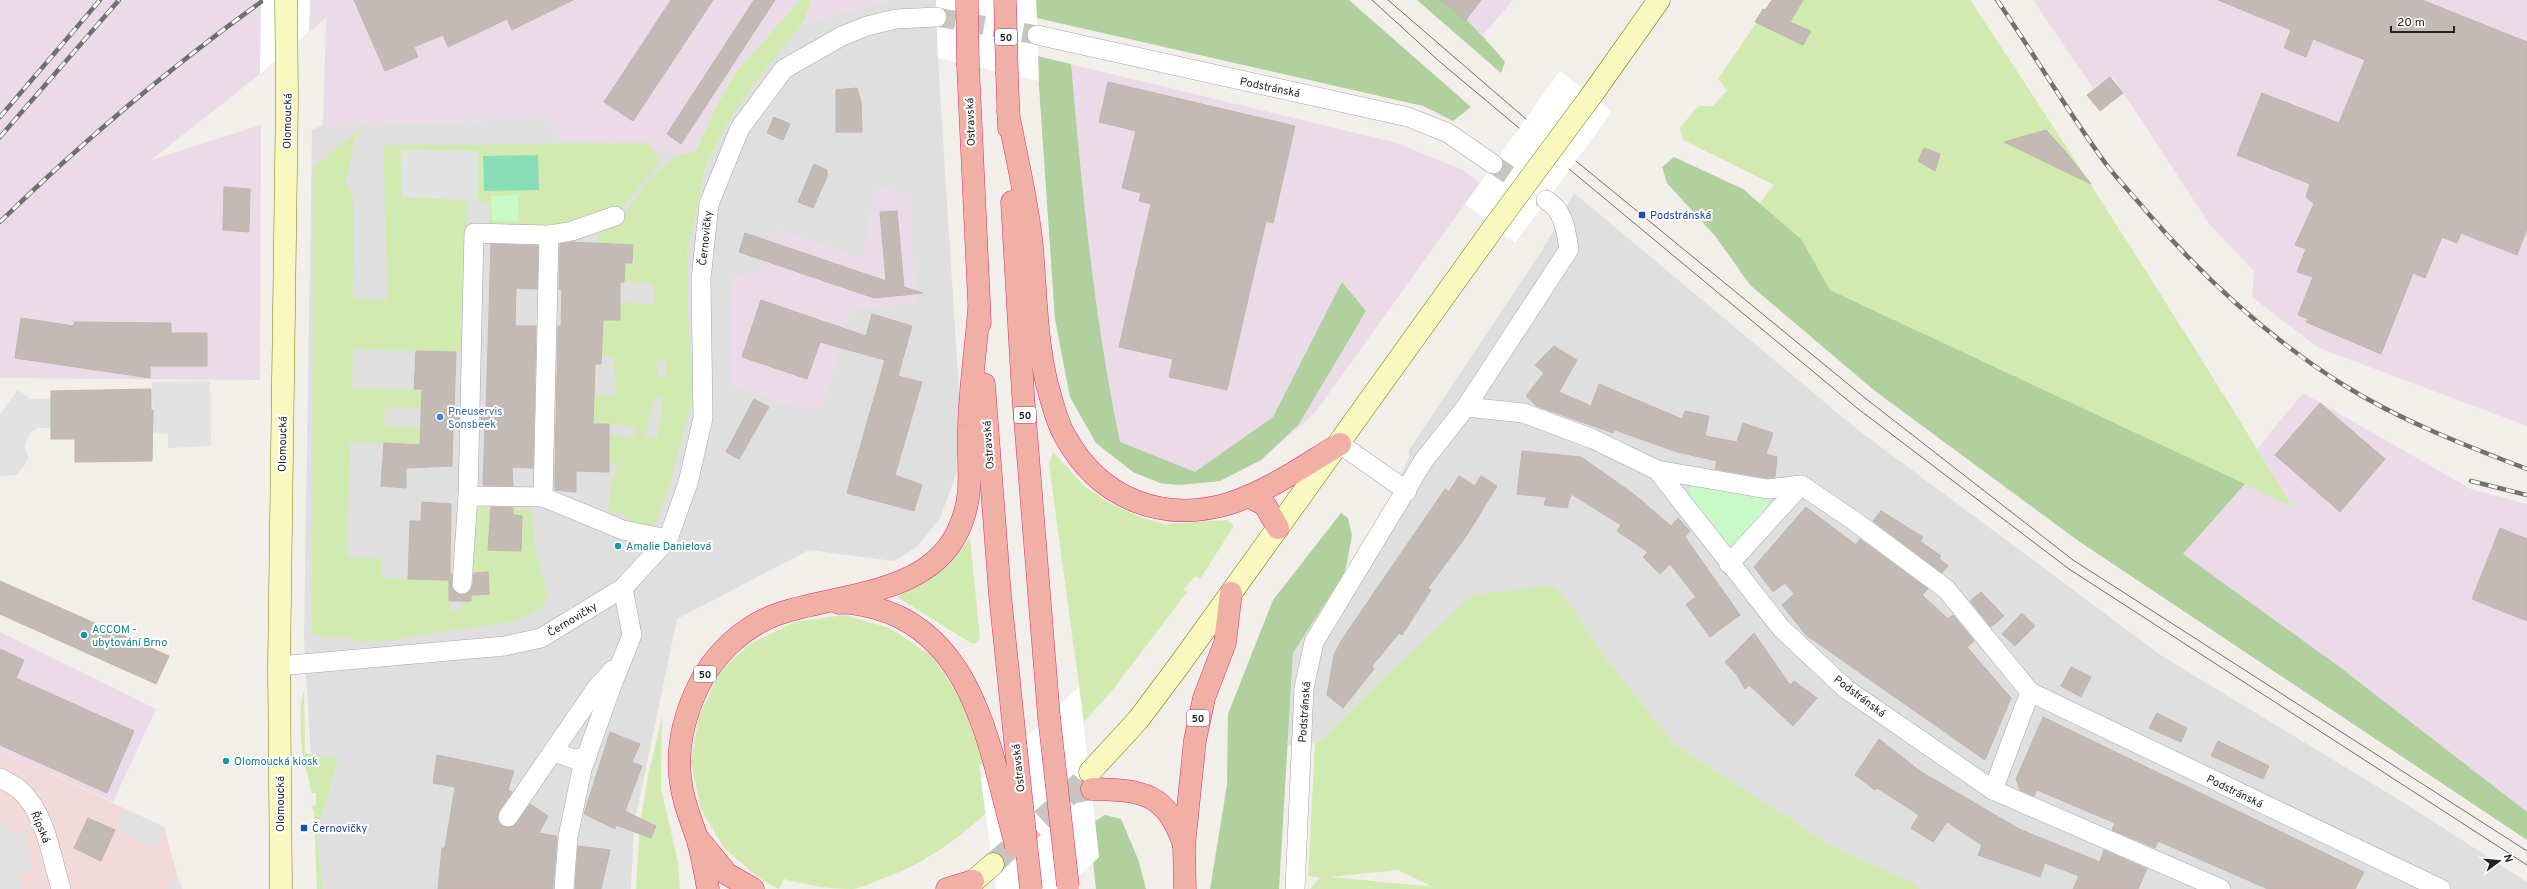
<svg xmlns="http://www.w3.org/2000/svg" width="2527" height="889" font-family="Overpass,sans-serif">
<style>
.residential{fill:#e0dfdf}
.commercial{fill:#f2d9da}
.industrial{fill:#ebdbe9}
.grass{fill:#d1eab0;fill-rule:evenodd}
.forest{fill:#b0d09e}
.park{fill:#c8fac8}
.pitch{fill:#88dfb7}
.parking{fill:#e2e2e2}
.pier{fill:#fff}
.building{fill:#c3bab5;stroke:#c4b4ab}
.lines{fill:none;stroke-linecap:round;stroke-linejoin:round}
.minor-tunnel{stroke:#c8c5c1;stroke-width:19;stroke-dasharray:19 10;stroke-linecap:butt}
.secondary-tunnel{stroke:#c8c5c1;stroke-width:22;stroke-dasharray:22 11;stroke-linecap:butt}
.trunk-tunnel{stroke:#c8c5c1;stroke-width:22;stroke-dasharray:22 11;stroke-linecap:butt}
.minor-casing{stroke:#a6a6a6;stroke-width:20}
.secondary-casing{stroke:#777b06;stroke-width:23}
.trunk-casing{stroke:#db2b74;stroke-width:23}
.minor{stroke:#fff;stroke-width:19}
.secondary{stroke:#f9f8bf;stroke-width:22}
.trunk{stroke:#f1b0a6;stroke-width:22}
.tram{stroke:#707070;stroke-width:1}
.rail-casing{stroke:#707070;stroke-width:4.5}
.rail{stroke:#fff;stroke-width:3;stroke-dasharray:9;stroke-linecap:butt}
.secondary-bridge-casing{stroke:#777b06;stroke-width:23;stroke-linecap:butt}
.trunk-bridge-casing{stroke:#db2b74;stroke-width:23;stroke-linecap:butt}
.secondary-bridge{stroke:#f9f8bf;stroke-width:22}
.trunk-bridge{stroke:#f1b0a6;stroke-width:22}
.transit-dot{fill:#1a4fb4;stroke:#fff;stroke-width:1.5}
.shop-dot{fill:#3f7fe0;stroke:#fff;stroke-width:1.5}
.culture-dot{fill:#0f9aa8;stroke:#fff;stroke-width:1.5}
.labels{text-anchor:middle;stroke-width:4;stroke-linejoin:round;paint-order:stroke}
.shield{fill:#fff;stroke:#646464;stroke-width:1}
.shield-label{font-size:10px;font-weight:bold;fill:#222}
.street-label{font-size:11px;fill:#222;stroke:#fff}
.transit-label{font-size:11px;fill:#164399;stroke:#fff;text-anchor:start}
.shop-label{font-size:11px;fill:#366cbe;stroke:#fff;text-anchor:start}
.culture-label{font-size:11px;fill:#0d838f;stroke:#fff;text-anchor:start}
</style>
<rect width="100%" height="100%" fill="#f2eee9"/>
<g class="residential">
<path d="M889,0h47l2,58 25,398 -23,62 -23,29 -23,14 -85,-11 -132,69 -43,206 -3,64h-308l-6,-58 22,-71 -28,-5 -7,-115 8,-510 11,-5 46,1 181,-9 103,32 40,7 -39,128 6,75h5l1,20 -9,59h-12l-6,93 48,-237v-41l19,-87 21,-42 28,-41 47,-59z"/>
<path d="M1574,193l284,237 304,226 244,148 121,78v7h-606l-7,-6 -79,-35 -161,-104 -70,-88 -29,-45 -184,60 -64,64 -12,8 -27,2 5,-92 89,-139 27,-56v-8l134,-201z"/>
</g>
<path class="commercial" d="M0,750l164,77 17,62h-181z"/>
<g class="industrial">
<path d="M0,0h800l-65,73 -24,44 -18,39 -40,-7 -98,-11 -6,-21 -180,9 -46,-1 3,-107 -66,56 -109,86 110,-35 -1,255 -260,-2z"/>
<path d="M813,0h76l-87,24z"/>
<path d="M1440,0h73l-30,35z"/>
<path d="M2033,0h494v426l-208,-78 -67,-51 2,-26 -44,-46 -97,-148 -20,11z"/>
<path d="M1037,56l360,87 66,27 17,13 -166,231 -53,46 -41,21 -41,4 -19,-2 -27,-11 -37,-29 -26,-46 -15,-78z"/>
<path d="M875,186l35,9 5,108 -64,6 -29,100 -27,-1 -63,-23 -2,-19 3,-90 27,-5 17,-42 85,30z"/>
<path d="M2303,393l168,96 56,15v318l-344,-268 62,-70 48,22 -36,-57z"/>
<path d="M0,632l156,77 -43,93 -113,-52z"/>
</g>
<g class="grass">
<path d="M800,0h13l-11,24 -47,59 -28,41 -21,42 -19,87v41l5,90 -1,21 -24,88 -12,30 -7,4 -16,-1 -5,-10 -19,-6 4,-30 -2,-2 5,-1v-14l-6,-1 -4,-28 29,3 1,-11 -50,-3 -26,-29 57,2 -3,-39 -22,-1 12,-37 17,1v-18l35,2 -2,-20 -29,-2 1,-19h7v-18l-34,-1v-20l23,-5 27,-38 24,-22 19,-8 4,1 16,-35 24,-44zM665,359l1,20 -8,-2 -2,-17zM654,397l9,1 -6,40h-12z"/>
<path d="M1772,0h198c111,167 218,336 323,507l-463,-217 -28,-50 -43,-36 15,-19 -91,-45 -3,-12 18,-22h15l14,-16 -9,-11z"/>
<path d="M370,120l-15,17 -9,46 8,18 -1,98 35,1 -5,-155 264,-2 14,18 -43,51 -46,16 -82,-1 -1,-25 -22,-2 -4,152 -110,-3 -1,39 103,2 -1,19 -69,-2 -1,19 55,1 1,8 13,1v10l-103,-4 -3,115 34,1v20l69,2v6h11l1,6 -13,1 1,17h11v-9h10l5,-93 56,1 2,34 14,57 -18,15 -19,7 -130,19 -22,1 -11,-5 -20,1 -16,-4 1,-466z"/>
<path d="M1053,452l31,34 25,17 28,13 27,8 63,-4 7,6 -34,53 -5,-3 -11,13 3,3 -73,96 -30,34 -35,-257z"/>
<path d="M970,538l10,100 -4,5h-5l-74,-46c29,-14 54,-32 73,-59z"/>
<path d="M1552,585l23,26 29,45 70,88 161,104 79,35 7,6h-611l10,-11 -12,-2 7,-133 12,-8 64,-64 80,-75zM1398,870l35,17 14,1 -117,-11z"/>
<path d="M844,615l46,13 42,28 29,43 23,65 -5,1 8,47c-32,30 -68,55 -111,69 -7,3 -15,7 -23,8 -25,0 -46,-4 -69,-10l-5,10 -20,-11 -35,-30 -23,-39 -10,-47 8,-46 22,-45 29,-27 45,-22z"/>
<path d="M304,691l1,62 34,6 -22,72 6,58h-6l-3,-78 -3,-5 5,-1v-12h-5c-1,-11 -4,-20 -7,-31 -3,-16 -6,-57 0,-71z"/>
<path d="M662,717l-1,72 17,73 2,27h-44l4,-64 8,-49z"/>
</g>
<g class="forest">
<path d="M1036,0h313l122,107 -18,14 -30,-15 -386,-88z"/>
<path d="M1417,0c7,0 16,0 22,0 17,5 54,47 66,62l-4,11z"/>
<path d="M1037,56l34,8c11,127 23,253 49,378l75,30 78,-55 69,-135 24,29 -67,113 -38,36 -41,21 -41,4 -19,-2 -27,-11 -37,-29 -26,-46 -15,-78z"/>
<path d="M1674,157l69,32 59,51 28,50 415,194 -62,70 154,111 190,147v28l-450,-300 -202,-149 -125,-106 -34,-48 -49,-54 -5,-16z"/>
<path d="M1341,513l7,5 4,18 -7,36 -52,81 -14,236h-69l17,-104 1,-71 45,-114z"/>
<path d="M1105,815l16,4 17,40 8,30h-50l-3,-27 6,-5 -4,-36z"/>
</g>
<g class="park">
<path d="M518,195l1,26h-27l-1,-25z"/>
<path d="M1694,485l74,12 1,11 -36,40 -8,-3 -35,-50 -1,-7z"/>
</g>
<path class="pitch" d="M538,155l1,35 -55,1 -1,-35z"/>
<g class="parking">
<path d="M401,150l77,1v50l-76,-4z"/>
<path d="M210,381l1,65 -43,2v-14l-15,-1 -1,-51z"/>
<path d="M18,390l13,9h20v29h-14l-7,5 -6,13 5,12 -12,17 -17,1v-62z"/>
<path d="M124,810l40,17 -9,21 -40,-18z"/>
<path d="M0,820l9,13 16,-2 8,39 -15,4 4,15h-22z"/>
<path d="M180,880l2,9h-15l-2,-5z"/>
</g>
<g class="pier">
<path d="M261,0h49l-1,32 -49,42z"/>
<path d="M936,0h100l3,81 -101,-23z"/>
<path d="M1560,71l52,41 -97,131 -50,-39z"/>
<path d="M1079,687l20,170 -34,32h-69l-15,-109z"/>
</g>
<g class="building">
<path d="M354,0h219l-61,30 -5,-11 -59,28 -5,-12 -29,12 4,10 -33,14z"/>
<path d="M671,0h42l-80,121 -29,-19z"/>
<path d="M754,0h21l-94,144 -14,-10z"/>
<path d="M1440,0h41l-15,20z"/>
<path d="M1772,0h31l-13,22 21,9 -8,14 -48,-23 8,-13 2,1z"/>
<path d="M2218,0h204l105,42v187l-10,26 -56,-22 -4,10 -15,-6 -17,41 -12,-5 -32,81 -75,-32 2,-3 -10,-4 15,-38 -16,-5 9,-23 -11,-4 19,-41 -8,-7 4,-13 -73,-29 25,-62 77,30 26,-63 -52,-21 -7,18 -22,-9 7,-18z"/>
<path d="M2110,77l13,16 -23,18 -13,-16z"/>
<path d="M1108,82l187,44 -22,97 -7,-2 -39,169 -58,-13 4,-18 -54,-12 32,-143 -12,-3 2,-8 -19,-5 14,-57 -37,-9z"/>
<path d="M857,88l4,14 1,30h-26v-42z"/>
<path d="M774,117l16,7 -7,16 -16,-7z"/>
<path d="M2046,130l18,20 27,34 -87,-42z"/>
<path d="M1924,148l16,6 -5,17 -17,-10z"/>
<path d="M814,164l13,6v7l-14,31 -15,-6z"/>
<path d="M224,187l26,2 -1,43 -26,-2z"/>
<path d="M897,211l7,76 19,6 -49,5 -135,-46 6,-19 141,48 -6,-69z"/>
<path d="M572,242l61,3 -1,18h-7l-1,19h-4v38h-17l-2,44h-6l-2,60h16v48l-33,-1v21l-21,-2v-22l3,-142h3l1,-36 -3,-1 1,-45z"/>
<path d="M491,244l47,2 -1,43 -21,-1 -1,38h21l-3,142 -21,-1 1,19 -30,-1 2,-56h-4v-20l5,1z"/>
<path d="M761,300l105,36 6,-22 40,12 -14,50 24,6 -27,93 27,10 -8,26 -67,-18 38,-133 -65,-18 -13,37 -65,-22z"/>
<path d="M21,318l53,8v-4l97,1v10h36v33h-57v12l-135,-20z"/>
<path d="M1554,346l23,14 -18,32 32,14 8,-22 83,35 3,-8 24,5 -4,20 32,6 6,-19 30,10 -7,21 11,3 -2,20 -8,1 -52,-9 2,-8 -40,-9 -62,-22 -2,3 -77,-27 -10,-10 18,-23 -9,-8z"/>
<path d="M416,351l40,1 -2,57h5v19h-6l-1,38 -46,2v20l-25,-2 3,-43 36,2 2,-56h-8z"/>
<path d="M151,389v21h2l-1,51 -77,1v-23h-24v-48z"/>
<path d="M754,399l15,8 -30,52 -13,-7z"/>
<path d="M2320,403l65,56 -45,53 -65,-57z"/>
<path d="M1522,451l59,6 54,38 36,31 7,-8 12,13 -5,6 55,78 -30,22 -24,-33 10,-7 -26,-33 -10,10 -17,-17 5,-5 -31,-21 4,-6 -50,-31 -4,14 -23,-3 2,-8 -29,-3z"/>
<path d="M1459,476l16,10 6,-10 16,10 -30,49 -39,53 3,2 -29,45 -3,-2 -27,33 2,3 -31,39 -16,-13 7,-40 7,-14 104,-152 4,3z"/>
<path d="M422,502l29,2 -1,70h2v15l9,6 5,-1 7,-9 1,-12 14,-1 1,22 -18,1v6h-22v-21l-41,-1 2,-58h11z"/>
<path d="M491,507l22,1v7l9,1 -1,35 -33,-1z"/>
<path d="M1806,507l50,38 4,-6 68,50 -6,6 26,24 5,-4 21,26 -7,6 44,51 -26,62 -179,-125 -24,-30 12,-11 -9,-11 -12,9 -19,-25z"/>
<path d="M1881,511l42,26 -3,4 21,15 -2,2 9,8 -6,7 -69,-52z"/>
<path d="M2500,528l27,11v82l-55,-22z"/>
<path d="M0,581l169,75 -13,28 -156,-70z"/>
<path d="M1981,592l23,24 -13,11 -21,-26z"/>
<path d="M2022,613l13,13 -20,20 -13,-12z"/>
<path d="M1754,633l36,52 4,-4 23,17 -24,28 -44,-41 -4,4 -8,-14 -12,-13z"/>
<path d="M0,649l24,11 -8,18 118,53 -27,62 -107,-48z"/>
<path d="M2071,667l20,10 -10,20 -20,-11z"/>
<path d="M2157,713l30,15 -6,14 -32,-14z"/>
<path d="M2043,717l321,155 -9,17h-87l-110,-48 -3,7 -43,-18 3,-7 -78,-33 -3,6 -14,-6 -4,-11z"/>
<path d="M610,732l30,12 -8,18 10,4 -17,45 31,15 -5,12 -35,-13 -1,4 -31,-15z"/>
<path d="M1879,739l41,32 99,58 81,33 4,-12 43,19 -9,20h-65l6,-13 -34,-13 -5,14 -62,-22 4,-10 -35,-23 -14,20 -22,-14 8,-13 -42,-27 -2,2 -20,-15z"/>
<path d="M2218,741l51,25 -6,13 -52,-23z"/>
<path d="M437,755l77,16 -6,19 4,2 -13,19 -1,10 4,5 11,1 17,-23 18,12 -9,17 18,3 -4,53h-115l4,-41h3l10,-61 -22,-4z"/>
<path d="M88,818l27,12 -14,31 -27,-13z"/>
<path d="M578,846l32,4 -9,39h-26z"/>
</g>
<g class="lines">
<g class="minor-tunnel">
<path d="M937,17l100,18"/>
<path d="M1493,164l53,36"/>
</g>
<path class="secondary-tunnel" d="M993,864l78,-71 19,-21"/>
<path class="trunk-tunnel" d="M1071,793l21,-4"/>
<defs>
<g id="minor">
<path d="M1037,35l371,82 40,16 45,31"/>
<path d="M1466,407l57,6 70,26 64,31 124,158 65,61 147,101 228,99"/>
<path d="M1340,444l67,47"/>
<path d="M1657,470l110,19 34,-4 52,35 93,69 84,103 411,197"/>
<path d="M468,496l75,1 80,33 45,9"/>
<path d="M543,497l6,-262"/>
<path d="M1729,564l72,-79"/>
<path d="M462,584l6,-88 6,-263 75,2 23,-4 43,-15"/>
<path d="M279,666l226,-20 36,-8 82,-50 45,-49 20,-56 15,-65 -2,-139 8,-75 31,-76 44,-59 58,-33 25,-10 29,-7 41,-2"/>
<path d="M554,752l20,7 13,-2"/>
<path d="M0,778c6,3 13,7 19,11 27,24 32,67 42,100"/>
<path d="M1993,790l37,-98"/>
<path d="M508,817l90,-131 15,-16"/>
<path d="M564,889l4,-52 14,-68 30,-84 20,-50 -9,-47"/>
<path d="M1295,889l9,-201 10,-46 110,-182 42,-53 103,-158c-3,-18 -5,-39 -23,-49"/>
</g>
<g id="secondary">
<path d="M1591,96l68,-96"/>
<path d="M1090,772l48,-52 42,-56 314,-437"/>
<path d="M281,889l-2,-223 8,-570 -1,-96"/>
<path d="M965,889l28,-25"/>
</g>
<g id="trunk">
<path d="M968,65l12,258"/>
<path d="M1007,74l2,54"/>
<path d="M1008,112c8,45 20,90 24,135 4,46 4,92 15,137 5,17 9,37 18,52 34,63 98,88 166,67 39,-13 74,-38 109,-59"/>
<path d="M1012,202l11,192 26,323"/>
<path d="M984,384l16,211 16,154"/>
<path d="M1248,496l17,9 13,23"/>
<path d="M839,603c12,-1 25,2 36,5 75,20 103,92 121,160"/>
<path d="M1092,789c52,1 74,4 92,56"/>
<path d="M700,841l27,33 26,15"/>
<path d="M708,889c-3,-17 -6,-35 -11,-51 -7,-21 -15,-39 -17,-62 -3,-31 4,-59 17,-87 16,-34 45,-62 81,-75 57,-20 148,-18 179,-81 19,-38 10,-68 12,-107 1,-39 7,-78 10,-116"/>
<path d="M947,889l26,-8"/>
<path d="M1185,889l-1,-43 11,-106 9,-42 21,-55 6,-50"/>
</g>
</defs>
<use href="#minor" class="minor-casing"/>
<use href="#secondary" class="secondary-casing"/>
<use href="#trunk" class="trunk-casing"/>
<use href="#minor" class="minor"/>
<use href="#secondary" class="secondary"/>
<use href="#trunk" class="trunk"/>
<g class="tram">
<path d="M1372,0l68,62 79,66"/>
<path d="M1388,0l138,119"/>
<path d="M1576,161l289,237 208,162 454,291"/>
<path d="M1569,169l288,239 212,161 458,296"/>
</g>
<defs>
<g id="rail">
<path d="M1997,0c37,54 70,111 109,164 12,16 27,31 40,47 57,66 121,126 196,173 57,36 122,61 185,85"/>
<path d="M0,117l100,-117"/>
<path d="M0,137l119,-137"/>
<path d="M0,222c82,-80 168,-153 261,-220"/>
<path d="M2471,481l56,14"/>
</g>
</defs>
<use href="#rail" class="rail-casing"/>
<use href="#rail" class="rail"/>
<defs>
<path id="secondary-bridge" d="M1494,227l97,-131"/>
<g id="trunk-bridge">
<path d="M967,0l1,65"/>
<path d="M1005,0l2,74"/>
<path d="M1049,717l19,169"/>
<path d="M1016,749l15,140"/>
<path d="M996,768l20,78"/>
</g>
</defs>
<use href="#secondary-bridge" class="secondary-bridge-casing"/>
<use href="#trunk-bridge" class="trunk-bridge-casing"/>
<use href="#secondary-bridge" class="secondary-bridge"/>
<use href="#trunk-bridge" class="trunk-bridge"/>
</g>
<g class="transit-dot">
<rect x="1638" y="211" width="8" height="8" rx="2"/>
<rect x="300" y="824" width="8" height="8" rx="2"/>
</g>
<circle class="shop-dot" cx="440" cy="417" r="4"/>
<g class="culture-dot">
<circle cx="618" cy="546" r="4"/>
<circle cx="84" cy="635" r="4"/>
<circle cx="226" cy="761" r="4"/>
</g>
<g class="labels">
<g class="shield">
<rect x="995" y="29" width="22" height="16" rx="3"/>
<rect x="1014" y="407" width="22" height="16" rx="3"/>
<rect x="694" y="666" width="22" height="16" rx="3"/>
<rect x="1187" y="710" width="22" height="16" rx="3"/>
</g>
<g class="shield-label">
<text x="1006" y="41">50</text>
<text x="1025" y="419">50</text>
<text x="705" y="678">50</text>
<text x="1198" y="722">50</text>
</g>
<g class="street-label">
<text transform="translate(1270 87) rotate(12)" y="4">Podstránská</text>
<text transform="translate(287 121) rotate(-89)" y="4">Olomoucká</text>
<text transform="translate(970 122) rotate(-92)" y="4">Ostravská</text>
<text transform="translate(705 238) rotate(-84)" y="4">Černovičky</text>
<text transform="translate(282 444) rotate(-89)" y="4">Olomoucká</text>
<text transform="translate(988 445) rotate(-94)" y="4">Ostravská</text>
<text transform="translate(572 619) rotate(-31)" y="4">Černovičky</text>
<text transform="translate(1860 696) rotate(37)" y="4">Podstránská</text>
<text transform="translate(1304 712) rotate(-86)" y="4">Podstránská</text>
<text transform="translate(1018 768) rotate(-96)" y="4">Ostravská</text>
<text transform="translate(2235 791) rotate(26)" y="4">Podstránská</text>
<text transform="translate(280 804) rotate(-90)" y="4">Olomoucká</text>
<text transform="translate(41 827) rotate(67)" y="4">Řípská</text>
</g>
<g class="transit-label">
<text x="1650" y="219">Podstránská</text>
<text x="312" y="832">Černovičky</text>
</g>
<g class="shop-label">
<text x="448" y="415">Pneuservis<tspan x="448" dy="13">Sonsbeek</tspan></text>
</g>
<g class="culture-label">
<text x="626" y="550">Amalie Danielová</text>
<text x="92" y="633">ACCOM -<tspan x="92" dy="13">ubytování Brno</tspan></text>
<text x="234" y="765">Olomoucká kiosk</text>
</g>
</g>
<g transform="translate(2499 861) rotate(74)" stroke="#ffffff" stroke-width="3" paint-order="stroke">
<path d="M0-3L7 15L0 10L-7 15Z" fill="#222222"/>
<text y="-6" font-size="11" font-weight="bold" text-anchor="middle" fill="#222222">N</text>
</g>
<path d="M2391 26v6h63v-6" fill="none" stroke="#222222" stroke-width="2"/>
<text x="2397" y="26" font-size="12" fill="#222222" stroke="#ffffff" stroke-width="3" paint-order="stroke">20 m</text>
</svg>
